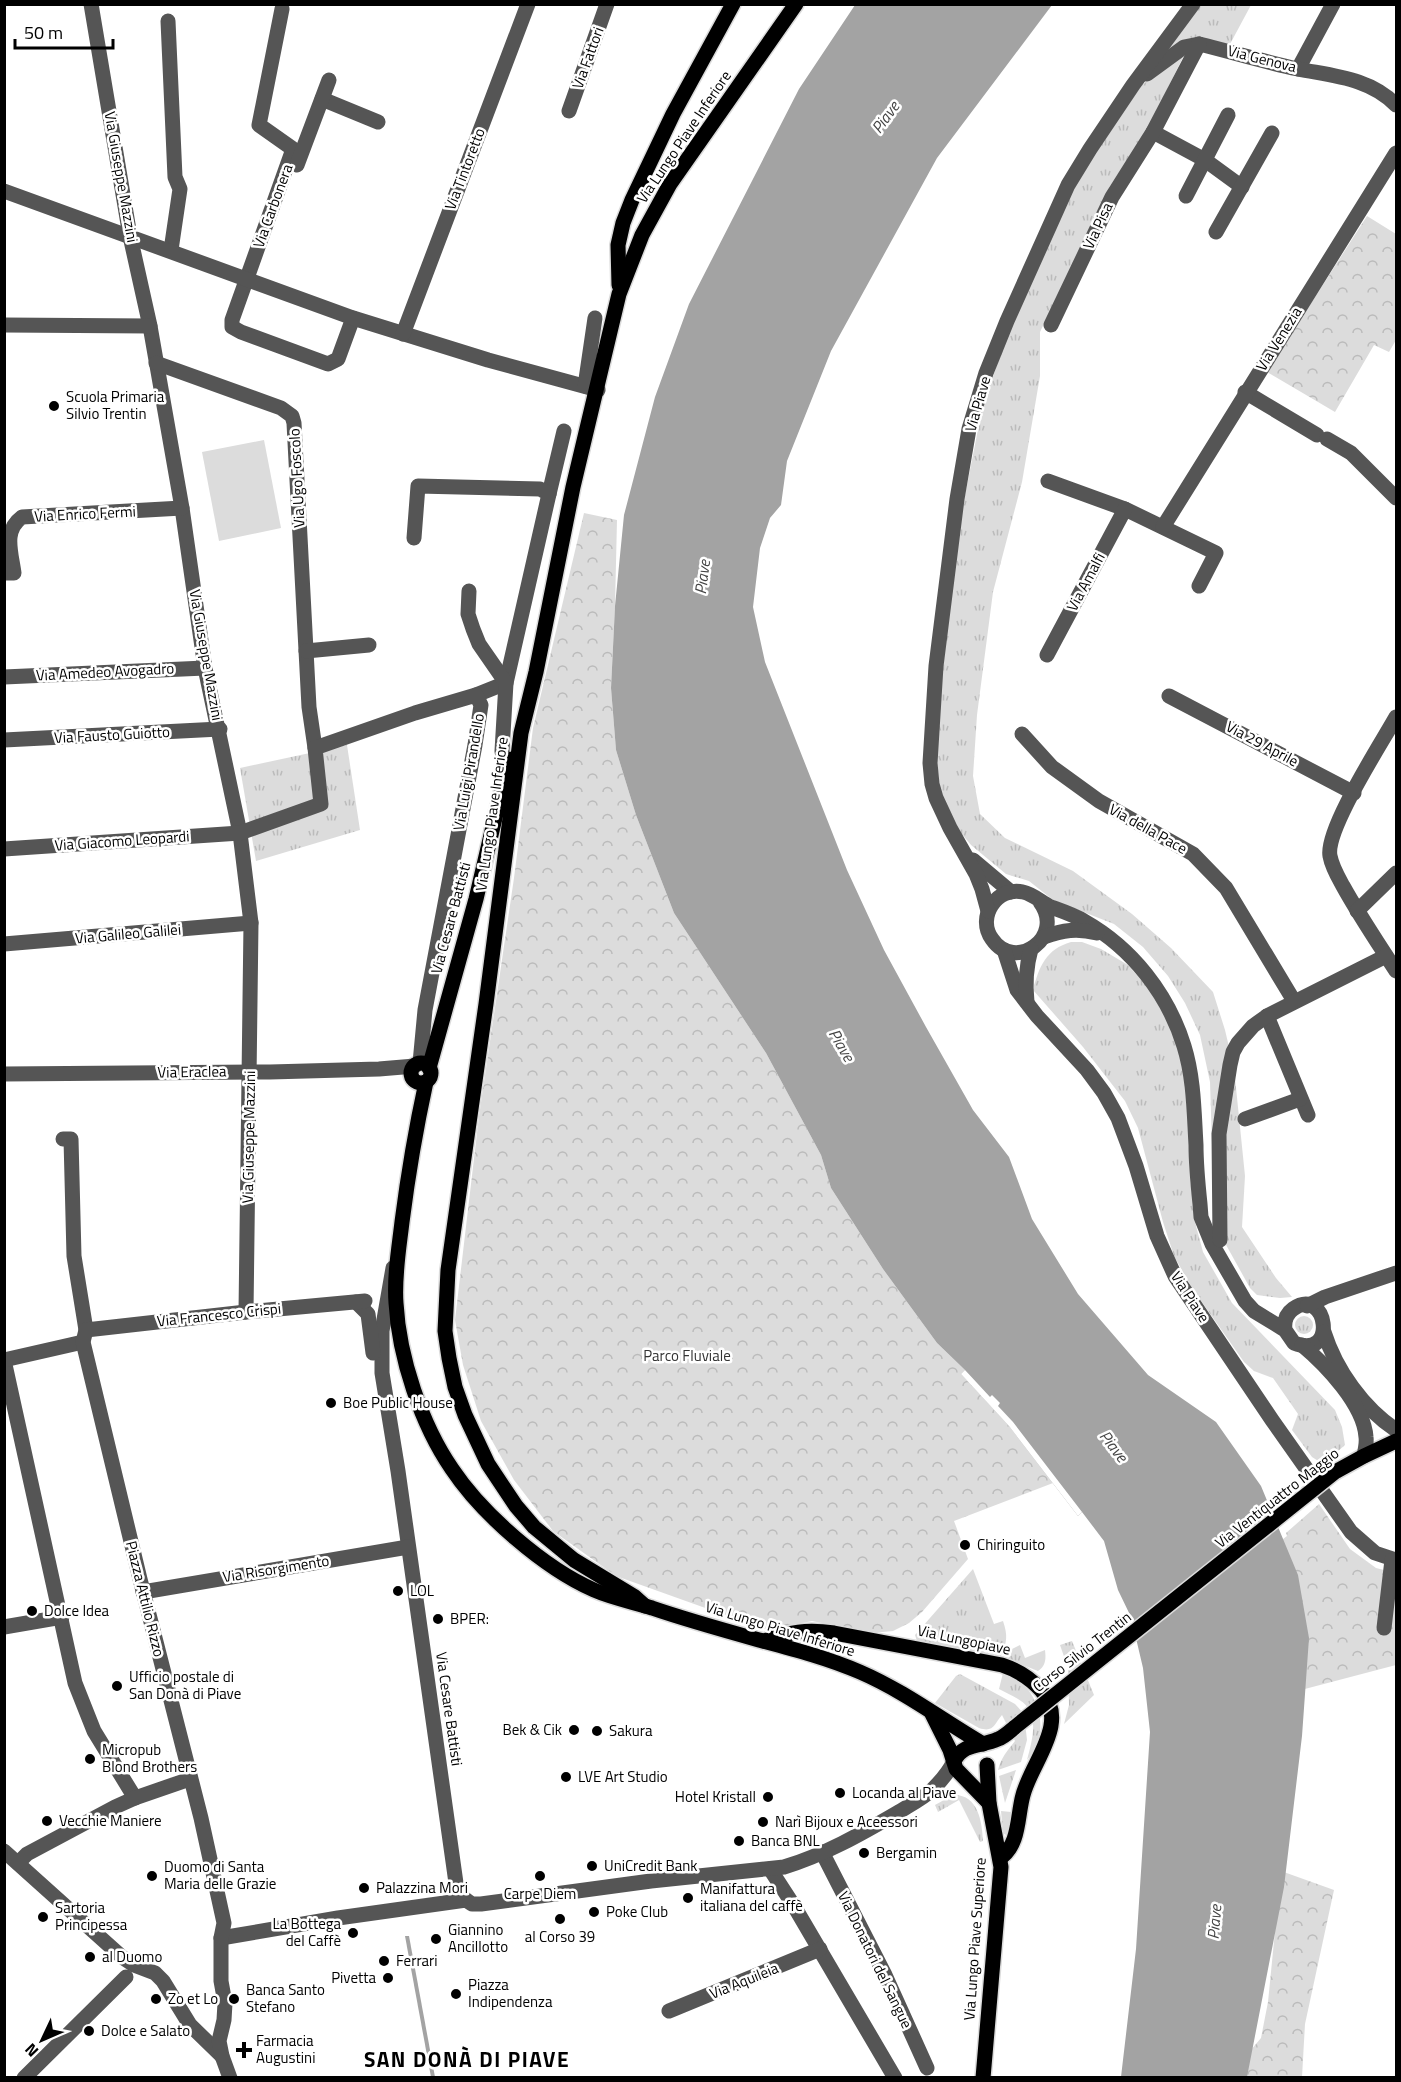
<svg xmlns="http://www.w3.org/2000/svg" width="1401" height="2082" font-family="'Titillium Web',sans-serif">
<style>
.grass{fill:url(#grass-tufts)}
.forest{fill:url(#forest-crowns)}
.pitch{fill:#dcdcdc}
.water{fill:#a3a3a3}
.pier{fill:#fff}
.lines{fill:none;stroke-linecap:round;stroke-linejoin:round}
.major-casing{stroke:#dbdbdb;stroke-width:18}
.minor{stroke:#555;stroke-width:15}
.major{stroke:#000;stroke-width:15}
.major-bridge-casing{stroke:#dbdbdb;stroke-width:18;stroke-linecap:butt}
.major-bridge{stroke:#000;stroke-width:15}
.poi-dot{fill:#000;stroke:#fff;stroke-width:2}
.labels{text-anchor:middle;stroke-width:5;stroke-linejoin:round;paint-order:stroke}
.street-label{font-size:15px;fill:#000;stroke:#fff}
.poi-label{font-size:15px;fill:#000;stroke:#fff;text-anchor:start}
.park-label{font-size:15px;fill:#333;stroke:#fff}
.water-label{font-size:16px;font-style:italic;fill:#444;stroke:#fff}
.district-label{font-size:21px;font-weight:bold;letter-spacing:1.5px;fill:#000;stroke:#fff}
</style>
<defs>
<pattern id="grass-tufts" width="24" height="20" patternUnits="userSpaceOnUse" patternTransform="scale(1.5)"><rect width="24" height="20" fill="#dcdcdc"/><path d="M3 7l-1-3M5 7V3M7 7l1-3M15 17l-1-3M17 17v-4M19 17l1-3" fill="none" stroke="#bbb"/></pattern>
<pattern id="forest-crowns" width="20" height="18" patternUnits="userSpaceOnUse" patternTransform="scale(1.5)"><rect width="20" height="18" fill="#dcdcdc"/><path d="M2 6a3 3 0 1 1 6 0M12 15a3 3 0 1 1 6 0" fill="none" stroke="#bbb"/></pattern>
</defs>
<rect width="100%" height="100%" fill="#fff"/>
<g class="grass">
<path d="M1200,5h51l-22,41 -30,-5 -45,24z"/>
<path d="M1186,51l-40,81 -36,54 -70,146v44l-18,106 -29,110 -16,123 -4,61 7,38 25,24 68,33 59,43 39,34 42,44 12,38 9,38 11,108 -3,51 34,51 16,19 -12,1 -23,-3 -7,-7 -25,-45 -12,-67 -3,-94 -10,-47 -15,-32 -17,-27 -25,-29 -29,-23 -61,-24 -24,-19 -23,-7 -35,-29 -15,-18 -16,-36 -4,-41 2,-35 19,-179 25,-127 17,-50 18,-48 49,-108 33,-59 43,-59z"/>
<path d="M347,745l13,85 -104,31 -16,-93z"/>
<path d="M1071,942h11l19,7 27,16 21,24 15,24 13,29 10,44 3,92 6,48 7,26 29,51 103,107 7,17 3,18 -22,19 -11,-7 -20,-27 6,-16 -25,-36 -19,-7 -10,-9 -52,-74 -18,-32 -11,-34 -25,-94 -13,-27 -42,-54 -50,-57c6,-23 13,-41 38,-48z"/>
<circle cx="1304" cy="1325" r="9"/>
<path d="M973,1569l21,55 9,-3c5,15 4,21 -2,35l-84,-15 -2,-6z"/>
<path d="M1072,1641l22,54 -30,29 5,-19 -1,-37 -8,-23z"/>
<path d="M1020,1645l5,13 20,-8c1,8 1,16 -7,21l-30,-12 4,-10z"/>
<path d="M1003,1673c36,10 50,60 24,87 4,-15 11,-38 1,-52 -6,-9 -20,-14 -29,-19z"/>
<path d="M960,1674l55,30 9,10 3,26 -6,22 -23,8c3,-12 9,-19 17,-29l-13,-26c-8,9 -8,18 -23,13l-44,-25 21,-27z"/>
<path d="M1016,1770l-11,33 -6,-27z"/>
<path d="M953,1795c25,-1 29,26 30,46l-3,1 -21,-42 -21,12 -3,-7z"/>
<path d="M1001,1811l10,1 -2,21 -3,2 -3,-2z"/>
</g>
<g class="forest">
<path d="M1367,216l29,18v106l-7,12 -15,-7 -39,67 -68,-40z"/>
<path d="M584,513l33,7 -2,86 -4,82 5,62 20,65 38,98 92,140 55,102 10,33 52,81 54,74 28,27 -4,4 48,52 44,57 -99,38 14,38 -46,53 -13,11 -16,8 -21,2 -60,-12 -45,9 -151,-54 -63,-45 -39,-51 -33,-59 -18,-56 -8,-45 24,-204 35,-238 19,-150z"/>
<path d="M1319,1504l31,45 26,19 20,5v92l-95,25 -23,-147 9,-7 -1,-3z"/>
<path d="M1281,1871l53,19 -29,134 -3,53h-57v-20l16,-19 7,-36z"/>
</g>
<path class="pitch" d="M264,440l17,88 -62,13 -17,-89z"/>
<g class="water">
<path d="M855,5h197l-115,153 -106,193 -44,110 -6,44 -11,13 -10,30 -7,59 12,55 82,208 37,80 42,77 47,83 36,47 23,62 46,75 70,81 68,47 45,64 37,89 11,63 -7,98 -18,151 -37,190h-126l15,-128 14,-217 -7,-64 -12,-51 -13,-27 -14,-49 -22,-29 -4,4 -69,-90 -48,-52 4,-4 -28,-27 -54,-74 -52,-81 -10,-33 -55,-102 -92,-140 -38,-98 -20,-65 -5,-62 4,-82 9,-91 31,-118 34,-93 110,-215z"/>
<path d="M405,1936h4l26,141h-4z"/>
</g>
<path class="pier" d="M965,1370l25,27 2,-2 8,8 -2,3 15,16 69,90 -4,4 -69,-90 -48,-52z"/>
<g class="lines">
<defs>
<g id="major">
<path d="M619,285l-1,-40 5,-22 9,-23 41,-86 60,-110"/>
<circle cx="421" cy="1073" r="10"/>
<path d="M429,1068l47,-169 27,-115 9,-25"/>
<path d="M426,1082c-10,46 -18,93 -24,140 -3,26 -8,54 -6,81 3,54 25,121 56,166 30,45 92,99 142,121 18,8 39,12 58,18 35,12 71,22 107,32 34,9 69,18 101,32 44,19 82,48 123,72"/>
<path d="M1335,1472l29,-16 32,-15"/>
<path d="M645,1606l-10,-9 -61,-37 -40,-33 -18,-21 -28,-42 -23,-49 -10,-28 -6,-29 -4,-27 3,-61 38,-266 35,-271 15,-61 37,-185 46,-193 23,-59 28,-51 126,-180"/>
<path d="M764,1641c26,-9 42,-12 70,-8l168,32c15,5 28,13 39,25 29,33 -9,71 -18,105 -6,21 -3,50 -23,63"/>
<path d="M932,1714l18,36 6,19 33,34"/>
<path d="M954,1761c10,-19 27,-14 44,-22 6,-2 11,-7 17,-12"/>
<path d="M983,2078l18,-211 -12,-64 -2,-38"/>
</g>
</defs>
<use href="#major" class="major-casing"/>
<g class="minor">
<path d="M91,4l39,232 20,90 32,182 23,160 35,165 11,90 -5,389"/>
<path d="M282,9l-23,116 34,24 -61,171v7l9,5 87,32 10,-5 15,-41"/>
<path d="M168,21l7,156 5,12 -9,61"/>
<path d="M1298,69l35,-65"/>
<path d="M1147,74l37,-27 15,-3c33,8 66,18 99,25 35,7 72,9 98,36"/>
<path d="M322,99l56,23"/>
<path d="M569,111l38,-107"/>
<path d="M1153,132l52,28 37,27"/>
<path d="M297,165l32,-85"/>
<path d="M4,191l349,127 135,42 110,30"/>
<path d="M1186,196l42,-81"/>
<path d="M1216,232l56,-99"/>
<path d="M4,325l146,1"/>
<path d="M1051,325l61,-128 41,-65 46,-88"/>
<path d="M403,334l125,-330"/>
<path d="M156,363l125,45 11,8 2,7 15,284 6,41"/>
<path d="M585,386l10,-68"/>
<path d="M1245,392l72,43"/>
<path d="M1327,439l24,14 45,45"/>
<path d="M1048,481l77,28 91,44 -17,33"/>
<path d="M549,494l15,-63"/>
<path d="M1163,527l233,-374"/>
<path d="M414,538l4,-52 122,3 9,5 -43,189 -30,12"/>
<path d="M4,573h10c-3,-22 -11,-42 8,-56l160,-9"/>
<path d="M469,591l-1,23 5,15 6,15 27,39 -4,68 4,26"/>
<path d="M306,651l63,-6"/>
<path d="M1047,655l78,-146"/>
<path d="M4,677l201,-9"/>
<path d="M1169,696l185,97"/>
<path d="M1396,717c-15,27 -71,113 -66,139 2,11 8,21 13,30 16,29 35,57 53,85"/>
<path d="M1022,734l30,33 47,34 94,53 33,34 68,113"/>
<path d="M4,740l216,-11"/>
<path d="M4,849l236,-16 81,-29 -6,-56 100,-35 61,-18 5,10 -6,40 -50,265 -5,53"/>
<path d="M973,860l38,32"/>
<path d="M1040,902c26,35 -25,71 -48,37 -16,-22 5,-53 31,-47 10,2 18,10 28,15 11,4 23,8 33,14 48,27 84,73 100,125 10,32 10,66 12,99 0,20 2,40 4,59l1,13 11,27 33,57 9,10 31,19 9,13c45,18 33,-58 -1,-34 -7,5 -9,13 -8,21"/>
<path d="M988,911l-6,-22 -6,-15 -26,-46 -14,-30 -4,-14 -2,-21 6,-97 21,-167 12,-70 17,-56 21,-52 61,-136 22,-36 43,-64 60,-81"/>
<path d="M1357,911l39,-38"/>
<path d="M1044,937c19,-7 33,-9 53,-4"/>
<path d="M4,944l247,-21"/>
<path d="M1004,950l13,40 20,26 50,54 17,23 14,25 18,48 21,70 18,40 97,144 79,112 24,21 21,7"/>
<path d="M1027,1002c-2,-18 -1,-35 4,-53"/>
<path d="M1267,1016l41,99"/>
<path d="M4,1074l266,-2 109,-3 36,-3"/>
<path d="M1245,1119l55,-20"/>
<path d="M63,1139h8l3,117 12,74"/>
<path d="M1220,1240l-1,-106 11,-69 3,-13 5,-9 15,-17 14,-10 119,-60"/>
<path d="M393,1268l-11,63v42l16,98 58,412 2,10 8,7"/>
<path d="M356,1302l12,12 5,39"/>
<path d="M1307,1306l18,-9 71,-24"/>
<path d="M1324,1332c12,38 39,76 72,98"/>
<path d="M1302,1345c24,20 62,60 64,92 1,6 -1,13 -2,19"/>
<path d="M4,1360l71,323 19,48 41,67"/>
<path d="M4,1360l79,-18"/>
<path d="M143,1592l265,-45"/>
<path d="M4,1627l58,-10"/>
<path d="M1384,1628l8,-68"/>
<path d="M4,1851l118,106 12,8 21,8 8,8 27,44 32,31"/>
<path d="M822,1852l63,123 42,93"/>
<path d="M18,1863l9,-9 88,-47 20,-9 55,-19"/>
<path d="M770,1869l24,37 101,172"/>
<path d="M221,1938l117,-20 128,-18 6,4h9l170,-23 133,-14c40,-12 77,-33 113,-54 11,-7 25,-14 35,-23 9,-9 17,-18 22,-29"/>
<path d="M669,2011l151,-62"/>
<path d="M24,2078l102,-101"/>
<path d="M230,2078l-8,-22 -3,-15 5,-21 1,-17 -4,-22v-43l3,-15 -23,-105 -61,-239 -57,-237 3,-12 160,-18 119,-11"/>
</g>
<use href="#major" class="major"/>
<defs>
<path id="major-bridge" d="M1015,1727l320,-255"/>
</defs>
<use href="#major-bridge" class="major-bridge-casing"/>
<use href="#major-bridge" class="major-bridge"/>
</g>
<g class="poi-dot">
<circle cx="54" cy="406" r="6"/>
<circle cx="331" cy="1403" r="6"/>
<circle cx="965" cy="1545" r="6"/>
<circle cx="398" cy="1591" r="6"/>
<circle cx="32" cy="1611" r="6"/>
<circle cx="438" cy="1619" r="6"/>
<circle cx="117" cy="1686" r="6"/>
<circle cx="574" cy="1730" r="6"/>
<circle cx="597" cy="1731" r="6"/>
<circle cx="90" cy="1759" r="6"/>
<circle cx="566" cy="1777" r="6"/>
<circle cx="840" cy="1793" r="6"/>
<circle cx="768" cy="1797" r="6"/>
<circle cx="47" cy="1821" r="6"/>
<circle cx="763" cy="1822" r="6"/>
<circle cx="739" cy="1841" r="6"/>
<circle cx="864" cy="1853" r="6"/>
<circle cx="592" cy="1866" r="6"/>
<circle cx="152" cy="1876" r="6"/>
<circle cx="540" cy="1876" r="6"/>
<circle cx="364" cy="1888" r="6"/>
<circle cx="688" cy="1898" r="6"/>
<circle cx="594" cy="1912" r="6"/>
<circle cx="43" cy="1917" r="6"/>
<circle cx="560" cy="1919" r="6"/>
<circle cx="353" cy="1933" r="6"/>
<circle cx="436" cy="1939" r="6"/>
<circle cx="90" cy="1957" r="6"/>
<circle cx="384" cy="1961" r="6"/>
<circle cx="388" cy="1978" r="6"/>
<circle cx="456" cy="1994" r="6"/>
<circle cx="156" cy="1999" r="6"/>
<circle cx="234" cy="1999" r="6"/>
<circle cx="89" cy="2031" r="6"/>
<path d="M241 2041h6v6h6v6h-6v6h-6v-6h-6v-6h6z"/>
</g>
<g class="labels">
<g class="street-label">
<text transform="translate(588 58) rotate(-70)" y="5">Via Fattori</text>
<text transform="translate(1262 59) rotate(14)" y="5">Via Genova</text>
<text transform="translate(684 137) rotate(-56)" y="5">Via Lungo Piave Inferiore</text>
<text transform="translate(465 169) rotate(-69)" y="5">Via Tintoretto</text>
<text transform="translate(121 177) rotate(80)" y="5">Via Giuseppe Mazzini</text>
<text transform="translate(273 206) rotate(-70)" y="5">Via Carbonera</text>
<text transform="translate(1098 226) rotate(-65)" y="5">Via Pisa</text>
<text transform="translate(1279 339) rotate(-58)" y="5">Via Venezia</text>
<text transform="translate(978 404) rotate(-74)" y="5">Via Piave</text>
<text transform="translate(297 478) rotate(-93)" y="5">Via Ugo Foscolo</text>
<text transform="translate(85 514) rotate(-3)" y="5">Via Enrico Fermi</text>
<text transform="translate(1086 582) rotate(-62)" y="5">Via Amalfi</text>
<text transform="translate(206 655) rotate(80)" y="5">Via Giuseppe Mazzini</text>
<text transform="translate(105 672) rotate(-3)" y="5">Via Amedeo Avogadro</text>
<text transform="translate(112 735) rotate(-3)" y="5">Via Fausto Guiotto</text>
<text transform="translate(1262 744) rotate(28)" y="5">Via 29 Aprile</text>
<text transform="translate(469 772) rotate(-80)" y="5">Via Luigi Pirandello</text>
<text transform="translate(492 814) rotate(-82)" y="5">Via Lungo Piave Inferiore</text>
<text transform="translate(1148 829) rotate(29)" y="5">Via della Pace</text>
<text transform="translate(122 841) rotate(-4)" y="5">Via Giacomo Leopardi</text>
<text transform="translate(451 918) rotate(-75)" y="5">Via Cesare Battisti</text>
<text transform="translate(128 934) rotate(-5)" y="5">Via Galileo Galilei</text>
<text transform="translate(192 1072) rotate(-1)" y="5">Via Eraclea</text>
<text transform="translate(249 1137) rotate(-89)" y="5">Via Giuseppe Mazzini</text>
<text transform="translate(1190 1297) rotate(57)" y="5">Via Piave</text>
<text transform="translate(219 1315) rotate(-6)" y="5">Via Francesco Crispi</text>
<text transform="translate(1277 1498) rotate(-38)" y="5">Via Ventiquattro Maggio</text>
<text transform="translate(276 1569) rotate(-9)" y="5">Via Risorgimento</text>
<text transform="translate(145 1599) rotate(76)" y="5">Piazza Attilio Rizzo</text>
<text transform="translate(780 1629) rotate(17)" y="5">Via Lungo Piave Inferiore</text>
<text transform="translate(964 1640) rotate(12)" y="5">Via Lungopiave</text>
<text transform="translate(1082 1652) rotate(-38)" y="5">Corso Silvio Trentin</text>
<text transform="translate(449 1709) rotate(82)" y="5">Via Cesare Battisti</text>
<text transform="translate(975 1939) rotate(-86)" y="5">Via Lungo Piave Superiore</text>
<text transform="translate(875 1960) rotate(64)" y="5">Via Donatori del Sangue</text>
<text transform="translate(744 1981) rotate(-22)" y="5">Via Aquileia</text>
</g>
<g class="poi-label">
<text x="66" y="402">Scuola Primaria<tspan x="66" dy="17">Silvio Trentin</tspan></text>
<text x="343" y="1408">Boe Public House</text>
<text x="977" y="1550">Chiringuito</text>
<text x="410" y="1596">LOL</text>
<text x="44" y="1616">Dolce Idea</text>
<text x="450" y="1624">BPER:</text>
<text x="129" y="1682">Ufficio postale di<tspan x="129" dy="17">San Donà di Piave</tspan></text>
<text x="562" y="1735" text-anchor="end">Bek &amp; Cik</text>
<text x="609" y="1736">Sakura</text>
<text x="102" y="1755">Micropub<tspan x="102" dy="17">Blond Brothers</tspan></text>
<text x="578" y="1782">LVE Art Studio</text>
<text x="852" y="1798">Locanda al Piave</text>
<text x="756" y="1802" text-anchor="end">Hotel Kristall</text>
<text x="59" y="1826">Vecchie Maniere</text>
<text x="775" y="1827">Narì Bijoux e Aceessori</text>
<text x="751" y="1846">Banca BNL</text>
<text x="876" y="1858">Bergamin</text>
<text x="604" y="1871">UniCredit Bank</text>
<text x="164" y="1872">Duomo di Santa<tspan x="164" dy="17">Maria delle Grazie</tspan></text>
<text x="376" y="1893">Palazzina Mori</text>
<text x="700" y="1894">Manifattura<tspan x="700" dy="17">italiana del caffè</tspan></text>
<text x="540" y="1899" text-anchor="middle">Carpe Diem</text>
<text x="55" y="1913">Sartoria<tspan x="55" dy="17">Principessa</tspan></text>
<text x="606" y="1917">Poke Club</text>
<text x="341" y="1929" text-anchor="end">La Bottega<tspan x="341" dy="17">del Caffè</tspan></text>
<text x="448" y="1935">Giannino<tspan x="448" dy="17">Ancillotto</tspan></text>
<text x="560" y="1942" text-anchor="middle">al Corso 39</text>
<text x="102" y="1962">al Duomo</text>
<text x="396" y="1966">Ferrari</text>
<text x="376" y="1983" text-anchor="end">Pivetta</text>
<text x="468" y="1990">Piazza<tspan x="468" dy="17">Indipendenza</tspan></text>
<text x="246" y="1995">Banca Santo<tspan x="246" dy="17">Stefano</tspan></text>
<text x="168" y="2004">Zo et Lo</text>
<text x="101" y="2036">Dolce e Salato</text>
<text x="256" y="2046">Farmacia<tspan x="256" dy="17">Augustini</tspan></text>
</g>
<g class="park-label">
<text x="687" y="1361">Parco Fluviale</text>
</g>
<g class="water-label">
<text transform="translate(885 117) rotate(-54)" y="6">Piave</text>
<text transform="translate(702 577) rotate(-83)" y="6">Piave</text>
<text transform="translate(842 1045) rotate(60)" y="6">Piave</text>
<text transform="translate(1114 1446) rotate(52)" y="6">Piave</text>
<text transform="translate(1214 1922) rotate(-85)" y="6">Piave</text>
</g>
<g class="district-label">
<text x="467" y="2067">SAN DONÀ DI PIAVE</text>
</g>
</g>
<rect width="1401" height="2082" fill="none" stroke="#000000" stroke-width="12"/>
<g transform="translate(42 2040) rotate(226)" stroke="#ffffff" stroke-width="4.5" paint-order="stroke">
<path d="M0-4.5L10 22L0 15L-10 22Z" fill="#000000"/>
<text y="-9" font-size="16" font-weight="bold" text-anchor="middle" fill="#000000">N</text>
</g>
<path d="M15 39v9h98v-9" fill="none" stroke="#000000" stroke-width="3"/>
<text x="24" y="39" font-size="18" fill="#000000" stroke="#ffffff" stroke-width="4.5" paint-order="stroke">50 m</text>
</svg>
